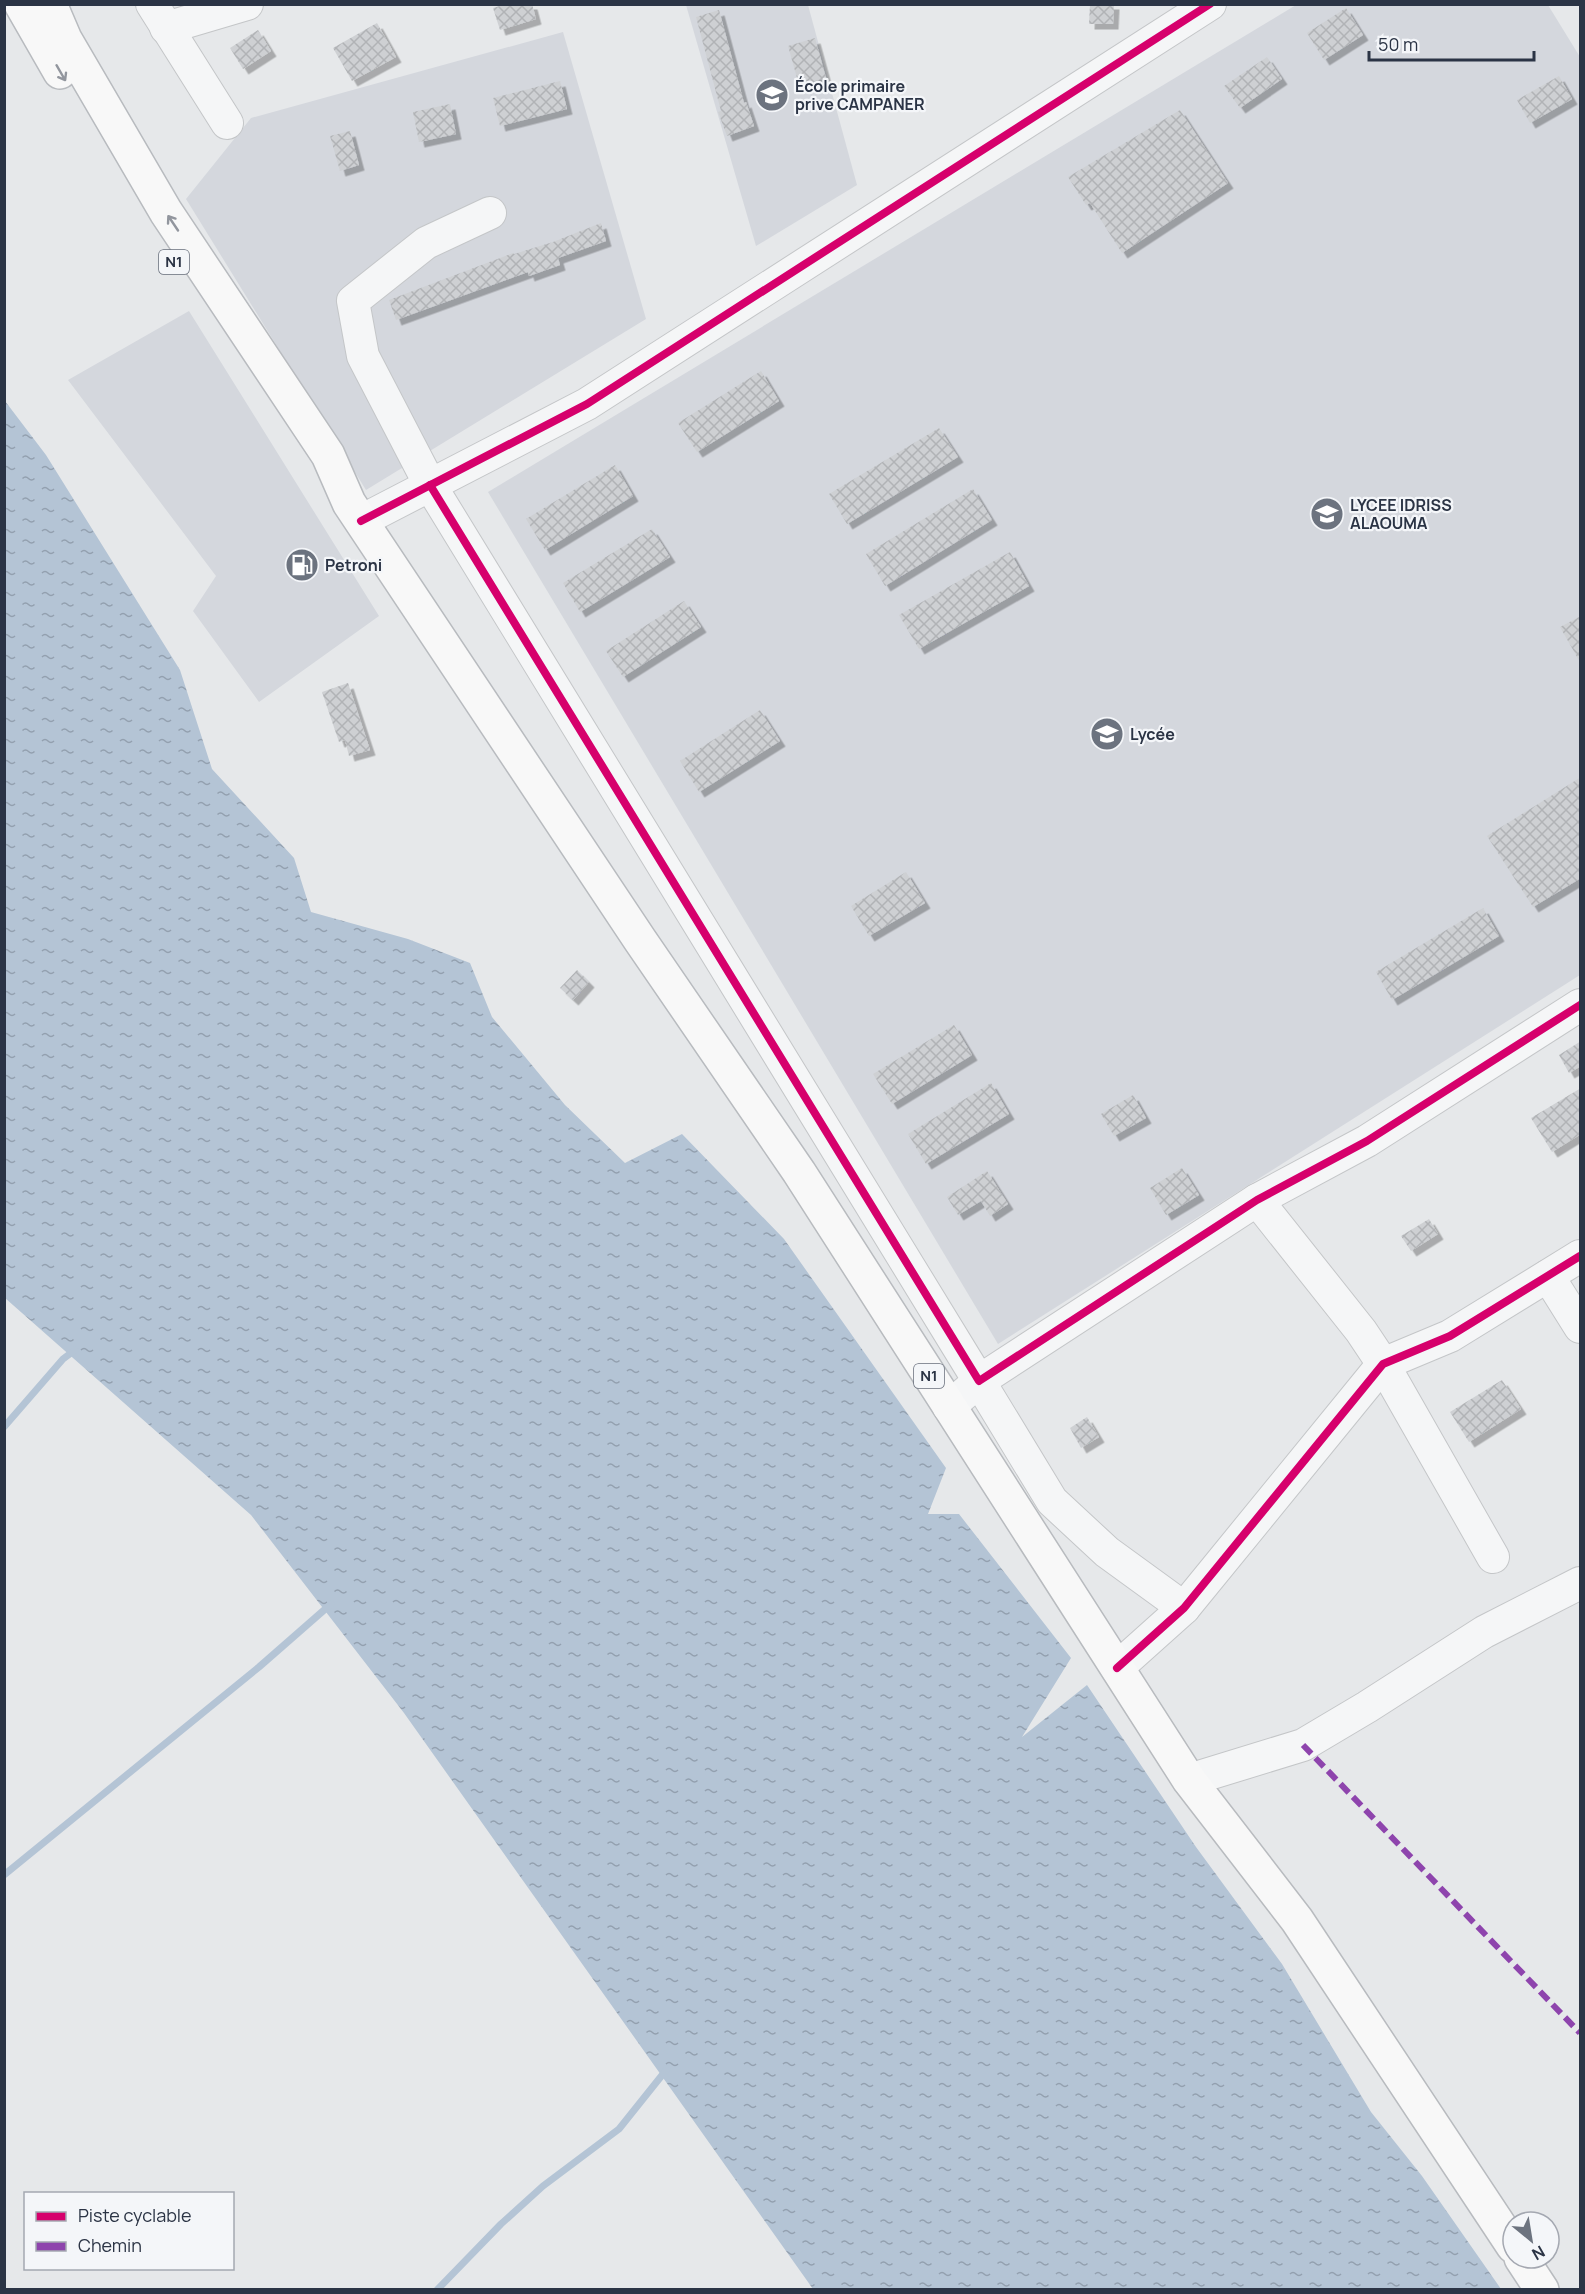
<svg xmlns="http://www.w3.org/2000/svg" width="1585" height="2294" font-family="Manrope,sans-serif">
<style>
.built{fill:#d4d7dd}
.water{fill:url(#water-ripples)}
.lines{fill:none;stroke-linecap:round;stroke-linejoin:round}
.stream{stroke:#b4c4d5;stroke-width:7}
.building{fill:url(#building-cross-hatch);filter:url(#shadow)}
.minor-casing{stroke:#c4c6c8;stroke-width:34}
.highway-casing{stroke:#b8bbbf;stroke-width:36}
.minor{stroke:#f5f6f7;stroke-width:32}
.highway{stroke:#f8f8f8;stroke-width:33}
.quiet{stroke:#8e44ad;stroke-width:6;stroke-dasharray:12 6;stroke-linecap:butt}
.cycleway-casing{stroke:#f4f6f9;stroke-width:11}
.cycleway{stroke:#d6006c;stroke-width:8}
.oneway{stroke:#92969e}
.labels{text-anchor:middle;stroke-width:4.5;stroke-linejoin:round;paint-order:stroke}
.shield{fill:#f4f6f9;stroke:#676e7b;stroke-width:1.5}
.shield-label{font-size:15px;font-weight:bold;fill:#2b3445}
.poi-label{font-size:16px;font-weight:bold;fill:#2b3445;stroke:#f4f6f9;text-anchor:start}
</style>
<defs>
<pattern id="water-ripples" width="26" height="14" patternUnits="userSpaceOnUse" patternTransform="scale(1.5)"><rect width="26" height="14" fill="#b4c4d5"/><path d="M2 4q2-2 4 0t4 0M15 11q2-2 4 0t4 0" fill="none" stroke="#93a0af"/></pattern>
<pattern id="building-cross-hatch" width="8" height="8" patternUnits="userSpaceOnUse" patternTransform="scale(1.5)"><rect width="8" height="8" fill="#ced0d3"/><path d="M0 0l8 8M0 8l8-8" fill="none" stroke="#b1b3b6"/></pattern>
<filter id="shadow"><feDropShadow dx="5.5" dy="5.5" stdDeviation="0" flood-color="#0004"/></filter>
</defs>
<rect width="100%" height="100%" fill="#e6e8ea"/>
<g class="built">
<path d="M686,5h122l49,180 -101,61z"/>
<path d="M1296,5h252l32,52v918l-582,369 -510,-852z"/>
<path d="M563,32l83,287 -280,171 -180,-291 65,-81z"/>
<path d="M189,311l190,305 -120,86 -66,-91 23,-35 -148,-196z"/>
</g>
<path class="water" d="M5,401l41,54 134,215 32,99 82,89 17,54 97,27 62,24 22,54 73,88 60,58 57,-29 102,105 162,229 -18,46h31l112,144 -49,79 65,-52 109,162 86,117 89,148 51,64 79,113h-688l-409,-576 -153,-198 -246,-217z"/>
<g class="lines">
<g class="stream">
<path d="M4,1427l59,-68 12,-9"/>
<path d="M4,1875l255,-208 72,-63"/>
<path d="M437,2290l64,-66 42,-38 76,-57 48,-60"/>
</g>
</g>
<g class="building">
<path d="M506,4h26l4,15 -36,11 -7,-22z"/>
<path d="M1090,4h24l-1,20h-24z"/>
<path d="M1346,8l17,27 -39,25 -17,-27z"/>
<path d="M719,10l25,93 2,-1 8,24 -27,10 -9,-24 3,-1 -25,-94z"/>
<path d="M377,23l19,34 -44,24 -19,-33z"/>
<path d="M258,30l13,21 -28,18 -13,-21z"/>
<path d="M815,38l11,40 -27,7 -11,-39z"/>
<path d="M1267,57l15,22 -42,29 -16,-22z"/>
<path d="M1559,76l13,23 -42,24 -13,-23z"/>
<path d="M560,81l7,28 -67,17 -7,-28z"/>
<path d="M450,104l6,30 -37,8 -6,-30z"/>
<path d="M1180,110l48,73 -106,70 -32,-50 -4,2 -18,-28z"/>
<path d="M350,131l9,34 -19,6 -10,-35z"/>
<path d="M601,223l5,18 -48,17 2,7 -31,11 -1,-4 -132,48 -7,-20 124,-47 1,1 39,-12z"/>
<path d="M761,371l18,30 -82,51 -19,-29z"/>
<path d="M939,428l19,29 -111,67 -18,-30z"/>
<path d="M615,465l18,31 -88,54 -19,-31z"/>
<path d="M973,489l19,31 -107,66 -19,-32z"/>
<path d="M652,529l18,28 -90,55 -17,-29z"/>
<path d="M1010,552l19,34 -110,63 -20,-34z"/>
<path d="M684,601l17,26 -78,50 -17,-26z"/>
<path d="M1581,616v48l-21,-37z"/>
<path d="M348,683l22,67 -21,6 -4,-16 -6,2 -17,-50z"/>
<path d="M760,710l20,31 -81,51 -19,-31z"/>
<path d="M1581,777v101l-48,29 -46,-71z"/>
<path d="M906,872l19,31 -56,33 -18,-30z"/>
<path d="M1483,908l16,28 -107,64 -16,-28z"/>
<path d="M577,970l12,12 -16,18 -13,-12z"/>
<path d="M954,1025l18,30 -80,49 -19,-30z"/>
<path d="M1581,1041v25l-12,7 -10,-18z"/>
<path d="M991,1083l18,31 -83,50 -18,-30z"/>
<path d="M1581,1088v46l-29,18 -21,-34z"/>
<path d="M1133,1095l13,23 -32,18 -13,-22z"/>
<path d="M1182,1168l17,27 -33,20 -16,-27z"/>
<path d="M987,1171l21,33 -18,12 -9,-15 -23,14 -11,-18z"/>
<path d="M1429,1219l9,15 -27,17 -10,-15z"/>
<path d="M1502,1380l19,29 -52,33 -19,-30z"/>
<path d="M1087,1417l12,20 -18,11 -11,-20z"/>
</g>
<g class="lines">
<defs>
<g id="minor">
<path d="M152,4l75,119"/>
<path d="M166,28l81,-24"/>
<path d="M490,213l-64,30 -73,58 10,55 67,129 549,896 278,-181 110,-59 213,-136"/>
<path d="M361,521l226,-117 623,-400"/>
<path d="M1257,1200l104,131 22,33 110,193"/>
<path d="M1548,1276l32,51"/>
<path d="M949,1407l30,-26 73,120 55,51 77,56"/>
<path d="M1117,1668l67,-60 199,-244 67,-28 130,-80"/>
<path d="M1189,1780l114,-35 64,-38 117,-75 96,-49"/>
</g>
<g id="highway">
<path d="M21,4l39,68"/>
<path d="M50,4l15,35 101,173 162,243 21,48 291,437 159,232 390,608 108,140 216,326"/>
<path d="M1521,2258l21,32"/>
</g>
</defs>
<use href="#minor" class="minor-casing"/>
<use href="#highway" class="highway-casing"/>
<use href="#minor" class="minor"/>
<use href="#highway" class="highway"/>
<path class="quiet" d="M1303,1745l277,288"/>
<defs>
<g id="cycleway">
<path d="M430,485l549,896 278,-181 110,-59 213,-136"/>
<path d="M361,521l226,-117 623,-400"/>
<path d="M1117,1668l67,-60 199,-244 67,-28 130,-80"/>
</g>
</defs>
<use href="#cycleway" class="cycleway-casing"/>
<use href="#cycleway" class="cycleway"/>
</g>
<defs><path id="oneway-shaft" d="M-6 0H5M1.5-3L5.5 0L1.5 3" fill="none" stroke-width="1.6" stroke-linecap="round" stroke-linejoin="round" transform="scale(1.5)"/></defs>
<g class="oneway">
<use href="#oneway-shaft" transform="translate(61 73) rotate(60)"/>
<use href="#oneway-shaft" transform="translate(173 223) rotate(-124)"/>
</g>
<defs>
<symbol id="school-disc" viewBox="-11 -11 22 22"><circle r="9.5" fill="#6c737f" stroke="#f4f6f9"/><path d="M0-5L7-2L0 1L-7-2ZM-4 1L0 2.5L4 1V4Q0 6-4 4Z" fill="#fff"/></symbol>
<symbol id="fuel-disc" viewBox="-11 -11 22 22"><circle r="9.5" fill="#6c737f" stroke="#f4f6f9"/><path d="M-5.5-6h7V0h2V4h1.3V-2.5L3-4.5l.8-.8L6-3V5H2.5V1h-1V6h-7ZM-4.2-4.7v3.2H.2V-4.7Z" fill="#fff"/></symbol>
</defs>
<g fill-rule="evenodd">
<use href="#school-disc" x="753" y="76" width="38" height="38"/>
<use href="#school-disc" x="1308" y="495" width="38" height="38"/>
<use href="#fuel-disc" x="283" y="546" width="38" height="38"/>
<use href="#school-disc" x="1088" y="715" width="38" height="38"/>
</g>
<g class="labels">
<g class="shield">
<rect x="159" y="250" width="30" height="24" rx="4.5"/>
<rect x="914" y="1364" width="30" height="24" rx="4.5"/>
</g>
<g class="shield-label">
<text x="174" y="267">N1</text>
<text x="929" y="1381">N1</text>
</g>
<g class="poi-label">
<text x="795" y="92">École primaire<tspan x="795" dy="18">prive CAMPANER</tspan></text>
<text x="1350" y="511">LYCEE IDRISS<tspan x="1350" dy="18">ALAOUMA</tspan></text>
<text x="325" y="571">Petroni</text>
<text x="1130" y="740">Lycée</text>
</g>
</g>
<rect width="1585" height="2294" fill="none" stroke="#2b3445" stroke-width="12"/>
<rect x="24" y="2192" width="210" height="78" fill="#f4f6f9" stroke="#a4a8b1" stroke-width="1.5"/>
<rect x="36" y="2212" width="30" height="9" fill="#d6006c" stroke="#a4a8b1" stroke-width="1.5"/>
<text x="78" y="2222" font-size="18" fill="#2b3445">Piste cyclable</text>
<rect x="36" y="2242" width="30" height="9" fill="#8e44ad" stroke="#a4a8b1" stroke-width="1.5"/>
<text x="78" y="2252" font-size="18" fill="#2b3445">Chemin</text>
<g transform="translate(1531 2240) rotate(150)"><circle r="28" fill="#f4f6f9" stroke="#a4a8b1" stroke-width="1.5"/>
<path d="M0-4.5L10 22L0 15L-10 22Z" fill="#6c737f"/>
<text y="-9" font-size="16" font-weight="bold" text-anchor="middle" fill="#2b3445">N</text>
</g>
<path d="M1369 51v9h165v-9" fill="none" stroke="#2b3445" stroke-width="3"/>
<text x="1378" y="51" font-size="18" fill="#2b3445" stroke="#f4f6f9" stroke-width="4.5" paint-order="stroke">50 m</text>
</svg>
